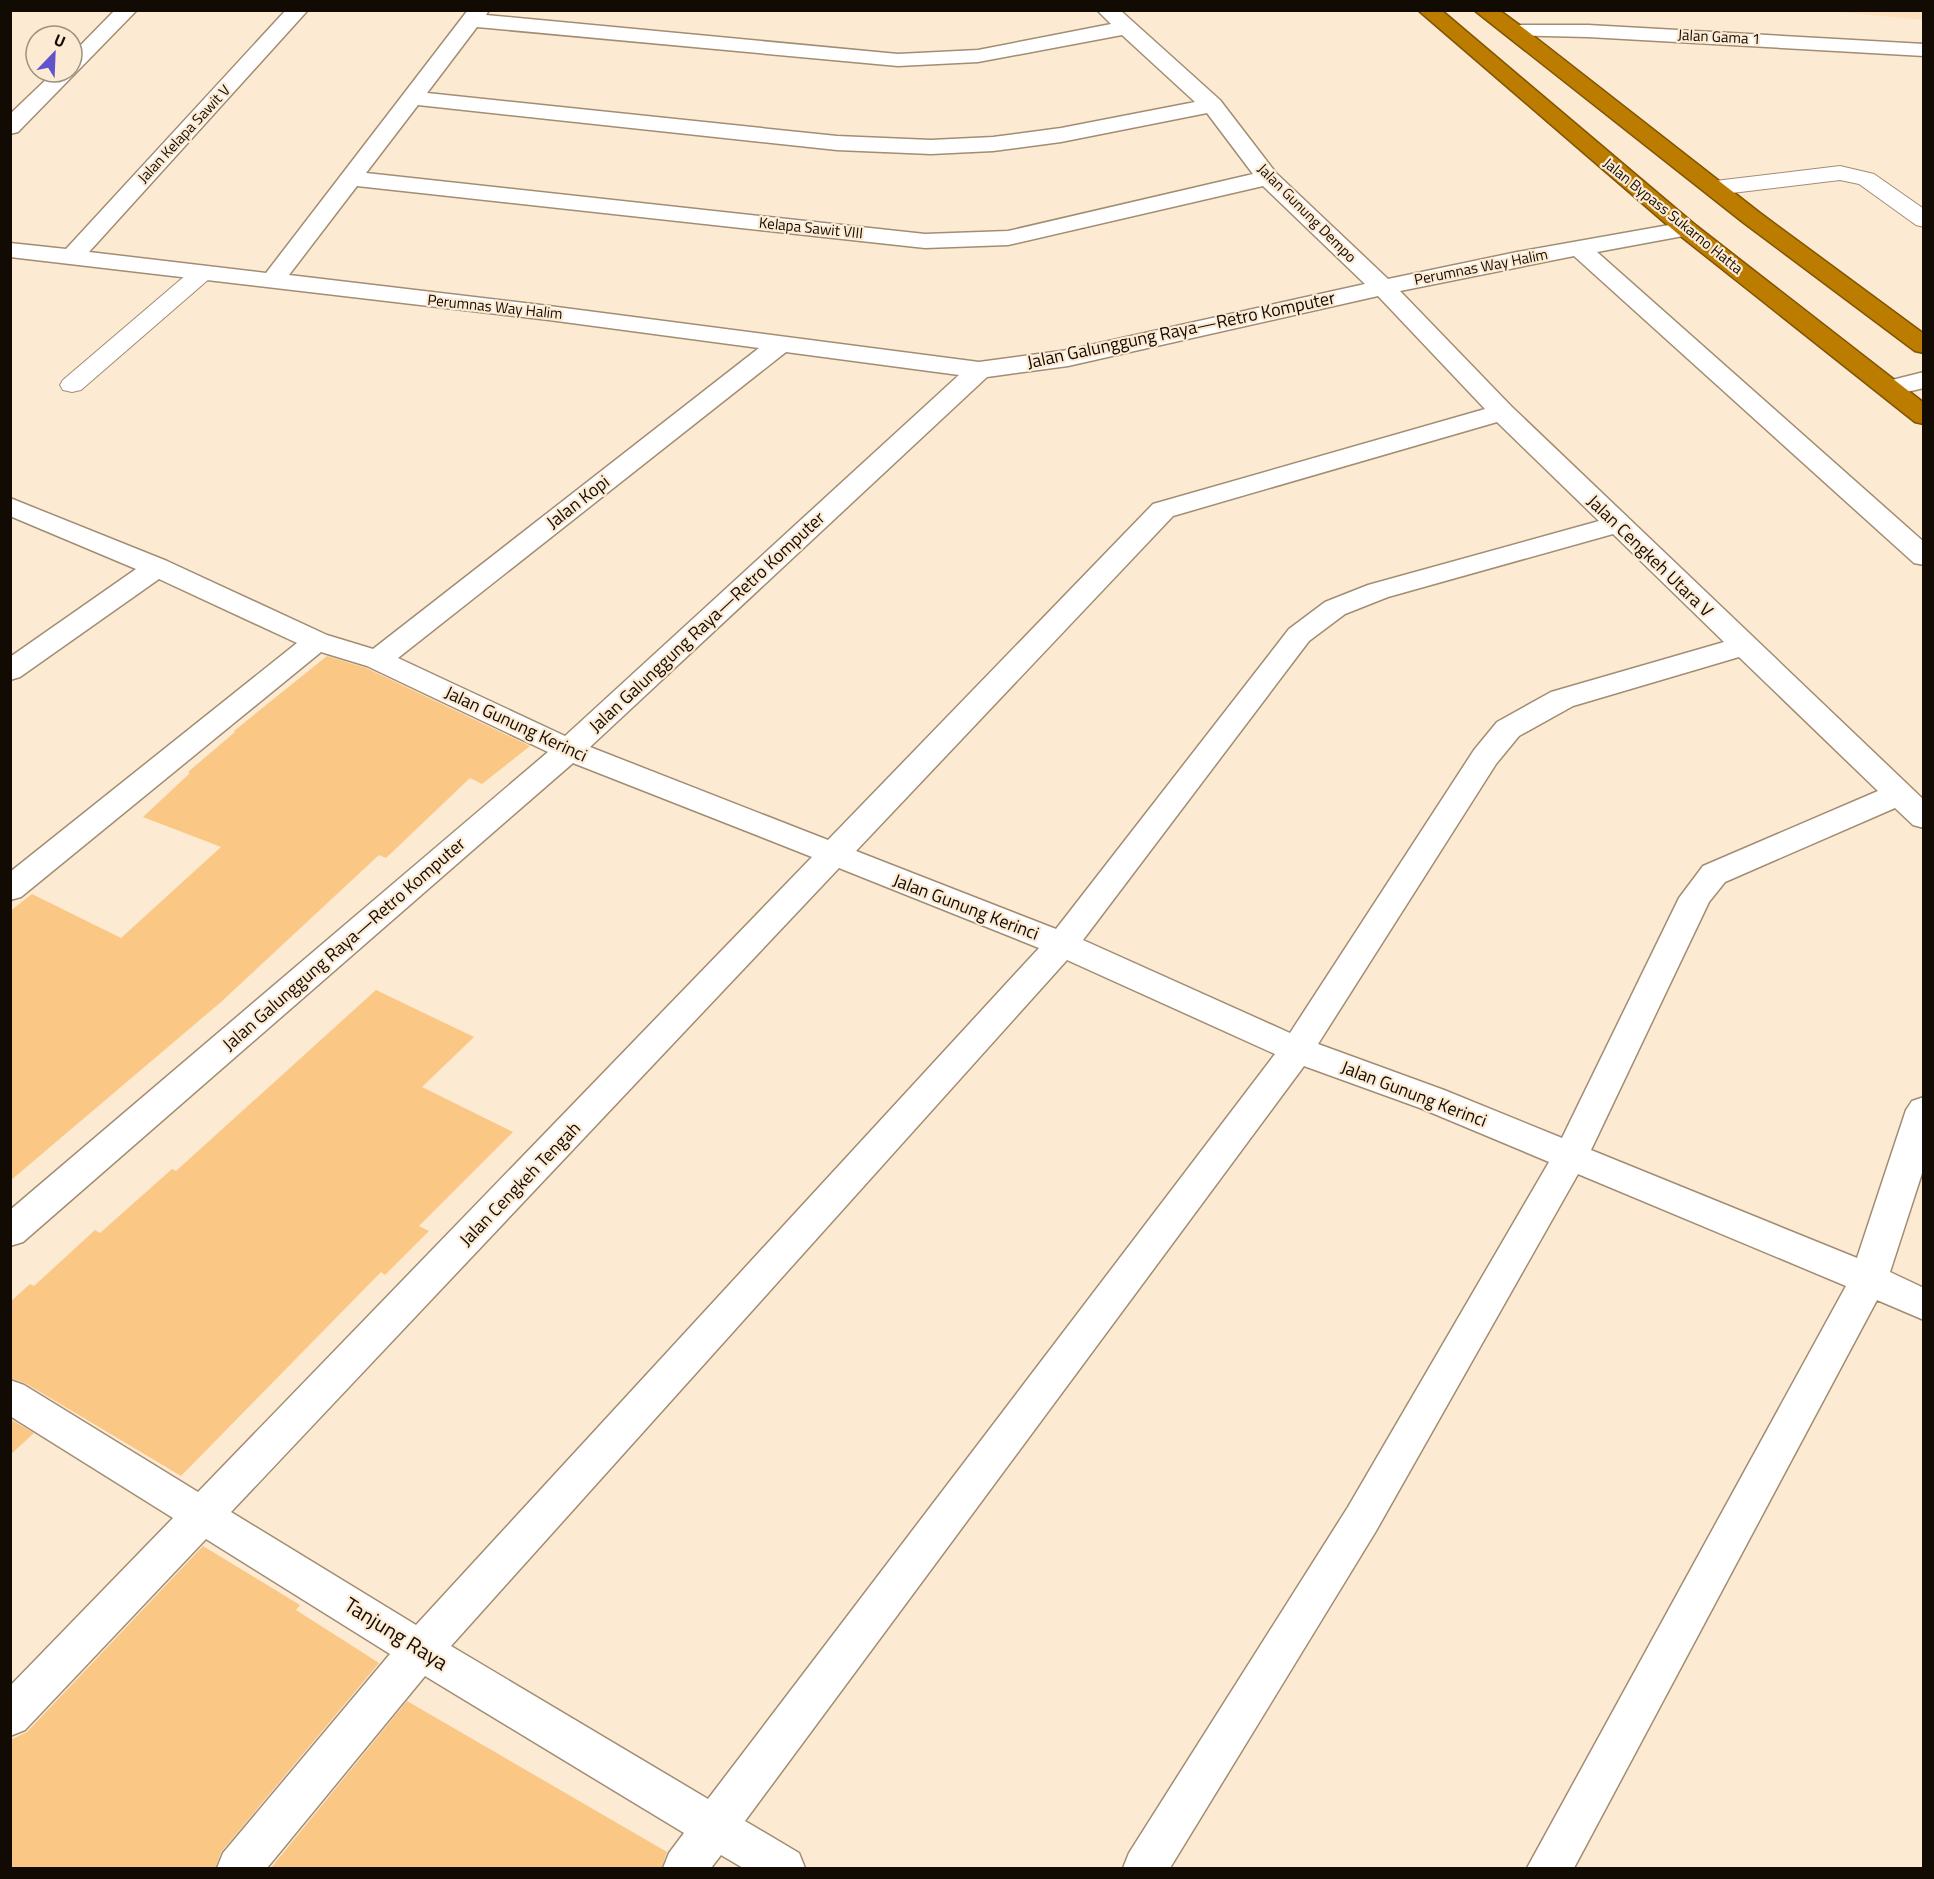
<svg xmlns="http://www.w3.org/2000/svg" width="1934" height="1879" font-family="'Titillium Web',sans-serif">
<style>
.built{fill:#fde1bf}
.building{fill:#fac785}
.lines{fill:none;stroke-linecap:round;stroke-linejoin:round}
.lane-casing{stroke:#a28d73;stroke-width:2}
.street-casing{stroke:#a28d73;stroke-width:3}
.highway-casing{stroke:#805401;stroke-width:3}
.lane{fill:#fff;fill-rule:evenodd}
.street{fill:#fff;fill-rule:evenodd}
.highway{fill:#bc7c00;fill-rule:evenodd}
.labels{text-anchor:middle;stroke-width:4.5;stroke-linejoin:round;paint-order:stroke}
.far-street-label{font-size:15px;fill:#120b03;stroke:#fcead3}
.street-label{font-size:18px;fill:#120b03;stroke:#fcead3}
.near-street-label{font-size:21px;fill:#120b03;stroke:#fcead3}
</style>
<rect width="100%" height="100%" fill="#fcead3"/>
<path class="built" d="M1829,11h94v9z"/>
<g class="building">
<path d="M327,656l39,12 164,78 -48,38 -12,-6 -84,80 -7,-3 -158,147 -211,179v-270l22,-17 89,44 100,-91 -78,-30 47,-44 -2,-1 47,-40 -1,-1z"/>
<path d="M376,990l98,47 -52,50 91,45 -94,94 10,5 -44,44 -4,-3 -200,204 -156,-93 -15,-5v-76l20,-18 4,2 61,-56 5,3 72,-64 4,2z"/>
<path d="M10,1419l24,14 -24,22z"/>
<path d="M203,1546l97,59 -4,5 83,53 -158,189 -6,17h-205v-129l17,-8z"/>
<path d="M407,1701l260,151 -6,17h-391z"/>
</g>
<g class="lines">
<defs>
<g id="lane">
<path d="M1840,166l34,8 50,35v18l-8,-2 -57,-41 -19,-4 -125,15 -8,-2 -3,-5 3,-5 8,-2z"/>
<path d="M201,267l8,2 4,5 -4,5 -128,111 -9,2 -9,-2 -3,-5 3,-5 130,-111z"/>
</g>
<g id="street">
<path d="M115,10h22l-119,122 -8,2v-20l44,-42h18v-18z"/>
<path d="M286,10h22l-219,242 177,21 202,-263h21l-3,5 412,39 80,-4 133,-26 -14,-14h23l100,90 56,73 112,106 129,-27 169,-30 8,2 4,5 -4,5 -97,18 327,290v23l-10,-2 -340,-307 -174,35 111,115 413,394v28l-11,-3 -18,-17 -170,74 -16,20 -118,248 266,108 49,-148 6,-9 12,-4v70l-34,105 34,16v32l-47,-20 -303,568h-47l319,-582 -268,-112 -202,357 -206,337h-47l6,-15 219,-346 201,-345 -129,-54 -116,-42 -559,755 54,32 6,15h-62l-22,-13 -10,13h-48l6,-15 15,-20 -259,-157 -158,192h-50l6,-15 167,-199 -184,-115 -181,191 -15,6v-50l163,-168 -163,-102v-36l14,5 174,107 614,-635 -239,-94 -550,479 -13,4v-36l538,-458 -181,-86 -46,-14 -300,245 -11,3v-28l287,-229 -138,-64 -139,98 -10,3v-23l126,-88 -126,-53v-18l157,63 160,74 46,14 386,-301 -210,-28 -539,-63v-14l56,6zM477,27l421,39 80,-4 144,-27 73,67 -134,26 -68,9 -62,3 -94,-4 -410,-43zM418,105l419,45 94,4 62,-3 68,-9 146,-29 46,61 -245,57 -83,3 -559,-61zM357,186l568,62 83,-3 255,-59 102,98 -297,66 -89,12 -430,-56 -260,-31zM1378,296l107,113 -332,95 -325,336 -238,-93 397,-370 81,-11zM786,352l173,23 -394,361 -167,-78zM1497,422l102,99 -231,64 -43,17 -36,27 -233,300 -200,-78 317,-335zM1613,534l111,108 -173,50 -54,30 -23,28 -184,283 -207,-93 226,-299 36,-27 43,-17zM1739,657l139,134 -175,75 -24,32 -117,240 -118,-48 -126,-46 178,-280 23,-28 54,-30zM839,868l200,80 -623,677 -185,-113zM1067,960l208,94 -567,745 -257,-153z"/>
<path d="M1515,25h73l336,19v12l-336,-19 -80,-2 -3,-4 3,-4z"/>
<path d="M1924,372v16l-35,8 -9,-3 -4,-5 4,-5z"/>
</g>
<g id="highway">
<path d="M1418,10h23l253,214 230,179v21l-9,-2 -237,-188z"/>
<path d="M1474,10h25l23,17 238,186 164,121v19l-9,-2 -171,-128z"/>
</g>
</defs>
<use href="#lane" class="lane-casing"/>
<use href="#street" class="street-casing"/>
<use href="#highway" class="highway-casing"/>
<use href="#lane" class="lane"/>
<use href="#street" class="street"/>
<use href="#highway" class="highway"/>
</g>
<g class="labels">
<g class="far-street-label">
<text transform="translate(1719 37) rotate(3)" y="5">Jalan Gama 1</text>
<text transform="translate(184 134) rotate(-47)" y="5">Jalan Kelapa Sawit V</text>
<text transform="translate(1307 213) rotate(45)" y="5">Jalan Gunung Dempo</text>
<text transform="translate(1673 216) rotate(39)" y="5">Jalan Bypass Sukarno Hatta</text>
<text transform="translate(811 228) rotate(6)" y="5">Kelapa Sawit VIII</text>
<text transform="translate(1481 267) rotate(-11)" y="5">Perumnas Way Halim</text>
<text transform="translate(495 307) rotate(6)" y="5">Perumnas Way Halim</text>
</g>
<g class="street-label">
<text transform="translate(1181 330) rotate(-12)" y="6">Jalan Galunggung Raya—Retro Komputer</text>
<text transform="translate(578 502) rotate(-38)" y="6">Jalan Kopi</text>
<text transform="translate(1650 556) rotate(44)" y="6">Jalan Cengkeh Utara V</text>
<text transform="translate(707 622) rotate(-43)" y="6">Jalan Galunggung Raya—Retro Komputer</text>
<text transform="translate(516 724) rotate(25)" y="6">Jalan Gunung Kerinci</text>
<text transform="translate(966 907) rotate(21)" y="6">Jalan Gunung Kerinci</text>
<text transform="translate(344 944) rotate(-41)" y="6">Jalan Galunggung Raya—Retro Komputer</text>
<text transform="translate(1414 1094) rotate(21)" y="6">Jalan Gunung Kerinci</text>
<text transform="translate(520 1184) rotate(-46)" y="6">Jalan Cengkeh Tengah</text>
</g>
<g class="near-street-label">
<text transform="translate(396 1634) rotate(32)" y="7">Tanjung Raya</text>
</g>
</g>
<rect width="1934" height="1879" fill="none" stroke="#120b03" stroke-width="24"/>
<g transform="translate(54 54) rotate(23)"><circle r="28" fill="#fcead3" stroke="#9e9180" stroke-width="1.5"/>
<path d="M0-4.5L10 22L0 15L-10 22Z" fill="#6054cc"/>
<text y="-9" font-size="16" font-weight="bold" text-anchor="middle" fill="#120b03">U</text>
</g>
</svg>
